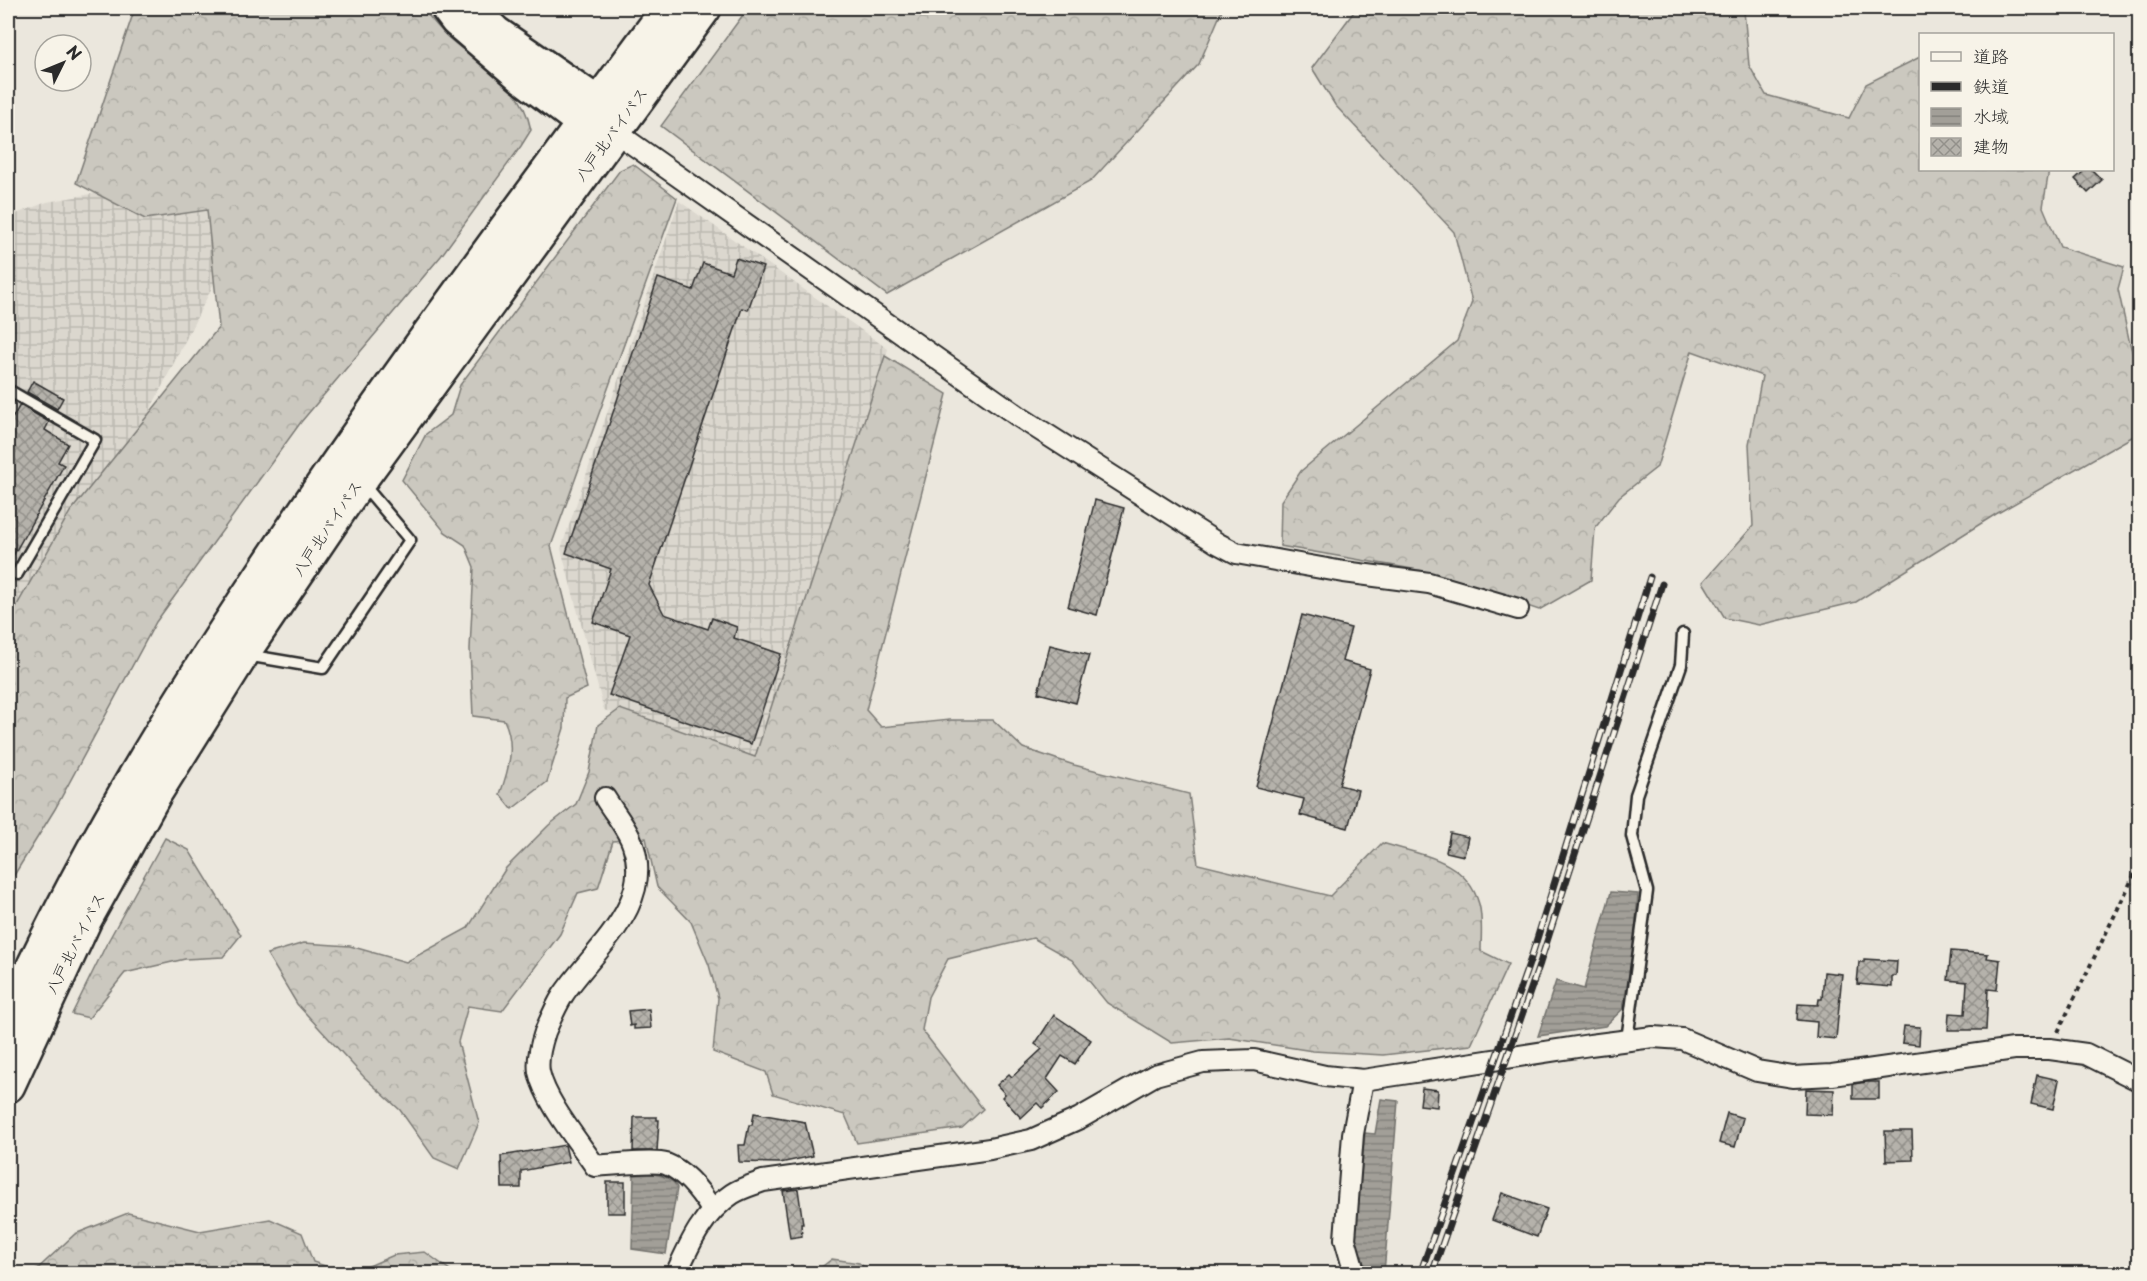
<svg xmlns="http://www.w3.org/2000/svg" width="2147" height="1281" font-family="'Playpen Sans','Klee One',sans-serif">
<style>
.industrial{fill:url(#industrial-grid)}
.forest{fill:url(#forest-crowns);stroke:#7b7a75;stroke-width:1.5}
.water{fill:url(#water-rules);stroke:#72716c;stroke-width:1.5}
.building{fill:url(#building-cross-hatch);stroke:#2b2b2b;stroke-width:1.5}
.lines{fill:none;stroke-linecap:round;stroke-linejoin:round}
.service-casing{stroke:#2b2b2b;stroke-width:15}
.minor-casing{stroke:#2b2b2b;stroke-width:24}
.trunk-casing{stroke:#2b2b2b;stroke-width:38}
.motorway-casing{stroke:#2b2b2b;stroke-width:38}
.path{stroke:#2b2b2b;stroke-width:4;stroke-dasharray:4.5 4.5;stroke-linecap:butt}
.service{stroke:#f7f3e8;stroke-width:10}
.minor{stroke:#f7f3e8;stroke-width:20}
.trunk{stroke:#f7f3e8;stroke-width:33}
.motorway{stroke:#f7f3e8;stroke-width:33}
.rail-casing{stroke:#2b2b2b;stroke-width:7}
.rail{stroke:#f7f3e8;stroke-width:4.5;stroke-dasharray:14;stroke-linecap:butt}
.labels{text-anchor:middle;stroke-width:5;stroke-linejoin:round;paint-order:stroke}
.street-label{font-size:16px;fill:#2b2b2b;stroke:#f7f3e8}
</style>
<defs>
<pattern id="industrial-grid" width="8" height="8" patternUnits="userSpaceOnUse" patternTransform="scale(1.5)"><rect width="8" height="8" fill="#dbd7ce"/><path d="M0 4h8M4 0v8" fill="none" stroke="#bcb9b1"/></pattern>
<pattern id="forest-crowns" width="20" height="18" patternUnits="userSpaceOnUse" patternTransform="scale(1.5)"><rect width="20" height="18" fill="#cbc8bf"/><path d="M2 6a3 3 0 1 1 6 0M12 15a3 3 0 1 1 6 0" fill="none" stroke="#aeaca4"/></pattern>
<pattern id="water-rules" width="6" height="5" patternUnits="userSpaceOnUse" patternTransform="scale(1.5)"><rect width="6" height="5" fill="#a29f98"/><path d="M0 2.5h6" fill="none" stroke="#84827c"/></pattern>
<pattern id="building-cross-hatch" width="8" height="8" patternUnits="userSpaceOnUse" patternTransform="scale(1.5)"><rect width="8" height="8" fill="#b5b2ab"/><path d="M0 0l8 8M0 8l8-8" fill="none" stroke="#93918b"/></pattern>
</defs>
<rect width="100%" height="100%" fill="#ebe7dd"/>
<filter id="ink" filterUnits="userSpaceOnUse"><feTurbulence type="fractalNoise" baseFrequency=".0167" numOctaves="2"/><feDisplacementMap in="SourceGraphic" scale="12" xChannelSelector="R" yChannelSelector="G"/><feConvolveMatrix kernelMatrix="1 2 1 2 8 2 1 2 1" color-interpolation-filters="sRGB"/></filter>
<g filter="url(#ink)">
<g class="industrial">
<path d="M196,175l49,47 -237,470v-475l39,-15z"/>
<path d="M679,201l209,148 -132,413 -152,-52 -43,-161z"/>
</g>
<g class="forest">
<path d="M135,8h287c9,10 18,22 28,31 35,31 71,41 81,91l-10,16 -80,110 -140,166 -145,200 -101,187 -47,76v-264l62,-109 149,-185 -12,-117 -62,9 -69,-36z"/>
<path d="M748,8h475l-24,56 -108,117 -204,114 -226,-169z"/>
<path d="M1362,8h380l2,3 5,54 17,30 83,23 17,-34 54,-27v113h129l-6,37 17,40 64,20 -6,22 12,55 9,30v59l-143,81 -140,88 -97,23 -34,-7 -22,-36 50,-56 -4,-82 13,-68 -70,-25 -35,116 -38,30 -24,31 -4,52 -52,30 -115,-39 -144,-25 1,-45 20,-30 156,-130 15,-39 -18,-70 -119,-127 -23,-37 44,-59z"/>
<path d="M633,164l44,34 -126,348 36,142 -22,10 -1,30 -17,54 -35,27 -12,-15c9,-25 16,-49 4,-74l-31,-4 -3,-67 4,-82 -9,-22 -20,-13 -43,-52 24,-46 25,-19 9,-30 160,-215z"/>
<path d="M885,356l62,38 -81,316 15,17 69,-7h43l30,28 51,17 115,29 9,70 132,32 52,-53c39,12 84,16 97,61 4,14 2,32 2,47l27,13 -37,81 -88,10 -70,-4 -84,-13 -57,5 -65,-40 -35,-43 -39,-22 -85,21 -20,38 -6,33 61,79 -21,19 -105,15 -12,-28 -72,-21 -7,-22 -53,-20 5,-54 -9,-33 -18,-43 -34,-35 -11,-49 -33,3 -15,47 -20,5 -18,41 -58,77 -34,-5 -10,36 21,81 -20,46 -25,-11 -34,-48 -36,-33 -67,-73 -30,-50 37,-11 46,3 56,16 62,-34 38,-60 43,-43 27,-21 13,-32 9,-47 22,-16 135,48z"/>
<path d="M165,838l24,12 52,85 -18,22 -38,2 -60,14 -36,45 -17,-4 34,-69z"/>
<path d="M128,1213l72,18 70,-12 32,14 11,29 33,11h-313l42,-39z"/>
<path d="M425,1252l29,21h-101l41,-18z"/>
<path d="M832,1259l27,4 13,10h-58z"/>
</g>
<g class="water">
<path d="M1611,892l27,2 -4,51 -11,64 -18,17 -67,10 18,-55 28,8z"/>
<path d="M1381,1099l17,2 -14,172h-19l-10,-32 10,-108 10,1z"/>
<path d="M654,1174c9,2 20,5 23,14l-11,66 -34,-5 2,-74z"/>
</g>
<g class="building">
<path d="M2085,170h7l10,10 -14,13 -13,-14z"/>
<path d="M736,258l27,9 -15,43 -6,-2 -93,277 15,29 44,15 4,-11 25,9 -3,11 47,16 -30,90 -142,-49 21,-60 -37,-13 18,-53 -45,-16 92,-275 35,12 10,-27 28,10z"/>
<path d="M33,381l30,17 -6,11 -30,-17z"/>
<path d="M20,405l29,17 -4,8 23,14 -10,18 6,3 -56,100v-150l5,2z"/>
<path d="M1095,500l29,8 -27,107 -29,-8z"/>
<path d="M1302,615l49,13 -9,33 28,8 -31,116 19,5 -10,38 -48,-13 4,-16 -48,-12z"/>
<path d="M1050,645l39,10 -13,48 -38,-10z"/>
<path d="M1450,833l18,4 -4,19 -18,-4z"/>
<path d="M1951,951l37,3 -1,4 13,2 -3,30 -9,-1 -2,41h-38l1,-17 16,1 2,-32 -19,-2z"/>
<path d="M1864,959l33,2 -1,15h-4v11l-35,-3 2,-22h5z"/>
<path d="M1824,972l18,2 -6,65 -20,-2 1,-15 -20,-2 1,-16 20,1 1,-6h3z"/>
<path d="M649,1009l2,19 -17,1v-4l-4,1 -2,-15z"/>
<path d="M1054,1015l37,25 -16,24 -13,-8 -15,23 12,13 -17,16 -5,-5 -16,15 -19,-21 3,-3 -8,-9 12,-11 3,3 30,-28 -7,-5z"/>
<path d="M1904,1026l16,1 -1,18 -17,-2z"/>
<path d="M2037,1075l22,5 -6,29 -22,-5z"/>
<path d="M1867,1082h12v17h-26v-15z"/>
<path d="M1422,1088l16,2 -1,17 -17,-2z"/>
<path d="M1806,1089l28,1 -1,25 -28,-1z"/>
<path d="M754,1113l51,9 8,34 -33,7 -41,-1 -1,-17h7l4,-20h3z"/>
<path d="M1727,1113l16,5 -8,29 -16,-4z"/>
<path d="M634,1117h23v3h2l-2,31h-24z"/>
<path d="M1885,1131h27l1,29 -27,1z"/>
<path d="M565,1145l4,17 -48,9v17h-19l-1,-32z"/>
<rect x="607" y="1182" width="18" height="31"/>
<path d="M798,1189l5,35h-2l1,12 -12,2 -7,-47z"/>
<path d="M1502,1193l45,16 -10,28 -45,-17z"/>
</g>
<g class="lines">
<defs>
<g id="service">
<path d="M8,390l87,50 -78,134"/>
<path d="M246,655l77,13 87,-128 -48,-57"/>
<path d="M1627,1040l20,-149 -15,-55 4,-41 45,-130 2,-31"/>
</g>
<g id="minor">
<path d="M614,131l407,287 196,125 19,10 108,19 85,11 89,26"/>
<path d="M605,798c9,15 23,31 28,47 21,61 -40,105 -70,150 -7,11 -13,25 -18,37 -4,12 -8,27 -6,40 6,29 39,69 56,94 15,-1 59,-6 71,-2 20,8 35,28 46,46"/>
<path d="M676,1274c14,-31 27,-61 56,-80 9,-6 21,-9 31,-13l227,-32 41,-9 49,-22 75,-43 48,-13 51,-2 71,16 38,4 227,-35 63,-8 29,2 75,32 36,6 39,-2 182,-26h36l36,5 54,27"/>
<path d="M1355,1274l-10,-35 8,-105 10,-54"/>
</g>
<g id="trunk">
<path d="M8,1022c70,-158 160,-306 256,-450 128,-193 268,-378 405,-564"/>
<path d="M8,1085l77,-166 70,-126 87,-139 117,-173 345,-473"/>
</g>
<path id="motorway" d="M448,8l9,12 65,56 61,46 31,9 -16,-27 -103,-71 -26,-25"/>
</defs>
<use href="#service" class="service-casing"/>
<use href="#minor" class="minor-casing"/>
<use href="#trunk" class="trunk-casing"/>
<use href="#motorway" class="motorway-casing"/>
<path class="path" d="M2058,1032l82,-169"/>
<use href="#service" class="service"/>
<use href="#minor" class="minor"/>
<use href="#trunk" class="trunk"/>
<use href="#motorway" class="motorway"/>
<defs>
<g id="rail">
<path d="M1420,1274l111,-316 119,-381"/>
<path d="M1432,1274l108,-311 122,-379"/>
</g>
</defs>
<use href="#rail" class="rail-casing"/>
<use href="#rail" class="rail"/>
</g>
</g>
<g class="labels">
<g class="street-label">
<text transform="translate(611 134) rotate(-54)" y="6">八戸北バイパス</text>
<text transform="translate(327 528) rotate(-56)" y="6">八戸北バイパス</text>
<text transform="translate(75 943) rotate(-63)" y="6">八戸北バイパス</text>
</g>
</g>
<rect width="2147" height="1281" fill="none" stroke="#f7f3e8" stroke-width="30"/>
<rect x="15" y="15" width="2117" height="1251" fill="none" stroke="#2b2b2b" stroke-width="2" filter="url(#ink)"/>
<rect x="1919" y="33" width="195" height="138" fill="#f7f3e8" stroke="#a5a39c" stroke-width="1.5"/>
<rect x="1931" y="52" width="30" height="9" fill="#f7f3e8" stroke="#a5a39c" stroke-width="1.5"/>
<text x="1973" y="63" font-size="18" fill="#2b2b2b">道路</text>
<rect x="1931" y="82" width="30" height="9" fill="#2b2b2b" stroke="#a5a39c" stroke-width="1.5"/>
<text x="1973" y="93" font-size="18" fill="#2b2b2b">鉄道</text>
<rect x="1931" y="108" width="30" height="18" fill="url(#water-rules)" stroke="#a5a39c" stroke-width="1.5"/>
<text x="1973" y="123" font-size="18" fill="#2b2b2b">水域</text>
<rect x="1931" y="138" width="30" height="18" fill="url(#building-cross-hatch)" stroke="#a5a39c" stroke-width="1.5"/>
<text x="1973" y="153" font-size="18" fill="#2b2b2b">建物</text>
<g transform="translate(63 63) rotate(47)"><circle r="28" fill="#f7f3e8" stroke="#a5a39c" stroke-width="1.5"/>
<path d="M0-4.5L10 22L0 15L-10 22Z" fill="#2b2b2b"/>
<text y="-9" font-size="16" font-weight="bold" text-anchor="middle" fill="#2b2b2b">N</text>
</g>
</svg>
